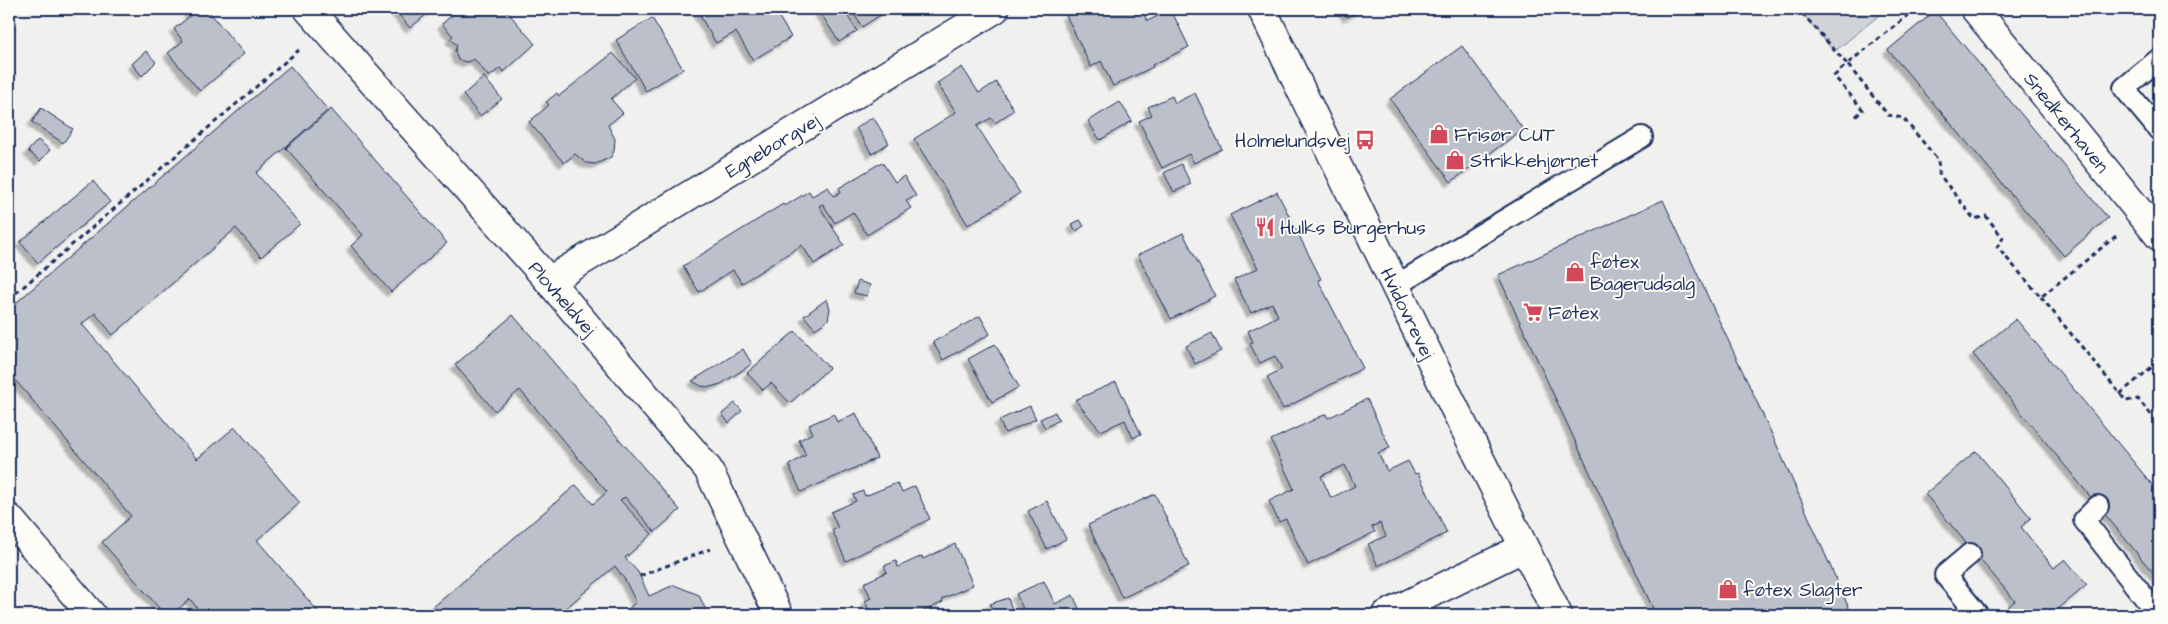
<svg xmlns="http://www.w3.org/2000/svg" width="2168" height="624" font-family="'Architects Daughter',sans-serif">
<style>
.green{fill:#d0d3d8;stroke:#76819b}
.building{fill:#bbc0ca;stroke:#1b2f5e;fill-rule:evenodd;filter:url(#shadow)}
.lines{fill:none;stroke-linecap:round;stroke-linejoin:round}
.service-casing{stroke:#1b2f5e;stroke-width:24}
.minor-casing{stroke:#1b2f5e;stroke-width:31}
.tertiary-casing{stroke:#1b2f5e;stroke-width:31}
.path{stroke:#1b2f5e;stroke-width:3;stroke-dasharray:5 4;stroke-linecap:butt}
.service{stroke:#fdfcf7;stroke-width:20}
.minor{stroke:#fdfcf7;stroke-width:28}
.tertiary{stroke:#fdfcf7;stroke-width:28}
.labels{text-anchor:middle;stroke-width:4;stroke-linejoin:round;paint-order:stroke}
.street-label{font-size:19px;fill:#1b2f5e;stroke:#fdfcf7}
.poi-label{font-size:19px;fill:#1b2f5e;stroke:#fdfcf7;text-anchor:start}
</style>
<defs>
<filter id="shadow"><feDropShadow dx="-4.5" dy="4.5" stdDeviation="1" flood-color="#0004"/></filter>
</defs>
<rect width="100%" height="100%" fill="#f0f0ee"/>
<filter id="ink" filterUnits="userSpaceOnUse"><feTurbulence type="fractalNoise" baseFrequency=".02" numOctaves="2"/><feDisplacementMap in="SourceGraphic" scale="10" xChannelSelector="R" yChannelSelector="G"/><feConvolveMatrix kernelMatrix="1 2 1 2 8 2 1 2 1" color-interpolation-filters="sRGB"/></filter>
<g filter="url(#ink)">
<path class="green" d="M1799,9h88l-53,43z"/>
<g class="building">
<path d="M186,9h21l37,45 -44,37 -32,-38 15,-12 -9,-12 17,-14z"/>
<path d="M396,9h37l-23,19 -15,-18z"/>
<path d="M459,9h46l30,35 -31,28 -4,-4 -11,9 -15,-18 -7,3 -9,-2 -3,-9 2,-6 -7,-6 3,-3 -11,-12z"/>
<path d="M696,9h78l17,28 -38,23 -17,-28 -20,11z"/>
<path d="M818,9h69l1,1 -26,17 -11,-18 -6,3 12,19 -18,11z"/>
<path d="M1078,9h64l5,12 24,-11 18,37 -37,18 1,2 -40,19 -12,-25 -10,6 -25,-52z"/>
<path d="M1343,9h22l-18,8z"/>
<path d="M1935,11l173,207 -44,38 -176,-206z"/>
<path d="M652,18l31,51 -37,22 -30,-51z"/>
<path d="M1462,46l61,83 -72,53 -61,-83z"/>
<path d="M146,51l10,11 -14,14 -10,-12z"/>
<path d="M613,53l22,25 -24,21 12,14 -15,12 7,14 -1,12 -3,6 -15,7 -10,-1 -11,-9 -11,9 -35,-41 20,-17 -3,-3 11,-9 2,3z"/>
<path d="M290,66l38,44 -72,63 44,51 -39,33 -25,-29 -123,107 -18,-22 -13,11 115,135 38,-32 65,76 -43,37 64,75h-121l2,-1 -12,-15 -19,16h-6l-63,-73 29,-26 -115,-135 -7,7v-79z"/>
<path d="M962,67l17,26 17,-11 18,28 -19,13 -4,-5 -14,8 43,67 -52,32 -54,-86 42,-27 -19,-29z"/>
<path d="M484,77l18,22 -22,17 -17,-21z"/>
<path d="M1195,93l27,56 -28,14 -5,-9 -27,14 -23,-47 13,-6 -4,-8 24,-11 3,7z"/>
<path d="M2159,96v13l-6,-8z"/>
<path d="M1120,102l12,19 -32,19 -12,-19z"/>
<path d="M41,108l32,21 -10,14 -31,-21z"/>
<path d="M331,109l116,134 -56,49 -40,-46 12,-11 -77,-87z"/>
<path d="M873,117l16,26 -17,11 -16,-26z"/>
<path d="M38,140l12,10 -10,11 -12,-10z"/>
<path d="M882,162l13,20 9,-6 12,20 -10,5 5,7 -44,27 -14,-23 -18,11 -12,-19 -4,2 25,39 -30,19 -12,-19 -60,38 -9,-13 -34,22 -16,-26 100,-62 2,2 24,-15 3,5 16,-9 6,9 7,-4 -2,-4z"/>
<path d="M1181,164l10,20 -17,8 -10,-19z"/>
<path d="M93,181l17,21 -72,61 -18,-21z"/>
<path d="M1277,192l44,87 -3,1 45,88 -80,41 -16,-32 15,-8 -7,-13 -15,7 -10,-19 3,-2 -5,-11 30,-15 -6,-13 -21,10 -17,-33 24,-12 -28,-53z"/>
<path d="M1663,200l112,241 77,174h-196l-158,-340z"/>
<path d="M1080,220l4,6 -8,5 -4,-7z"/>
<path d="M1183,233l32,63 -44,23 -33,-64z"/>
<path d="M858,281l12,4 -3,11 -13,-3z"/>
<path d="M827,299l3,10 -2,11 -13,9 -11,-13z"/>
<path d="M513,315l167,195 -25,22 -30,-35 -5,3 32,34 -27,24 13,14 11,24 25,-11 25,10 9,20h-86l14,-13 -11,-22 -10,-14 -57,49h-134l152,-130 17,19 14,-12 -87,-102 -25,21 -40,-46z"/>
<path d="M980,316l10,18 -47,26 -10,-18z"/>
<path d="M2016,319l143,174v87l-186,-226z"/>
<path d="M795,331l34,37 -39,35 -19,-20 -8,7 -16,-17z"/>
<path d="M1212,333l9,18 -26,13 -9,-18z"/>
<path d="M995,344l24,43 -27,15 -24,-43z"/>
<path d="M743,349l9,15 -31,20 -11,3 -9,-1 -9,-5z"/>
<path d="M1116,382l25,52 -8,4 -8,-18 -24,11 -26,-31z"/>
<path d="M1367,399l23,49 -12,5 9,18 21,-10 7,13 3,-1 29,60 -69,33 -10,-22 18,-8 -6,-13 -8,4 3,5 -67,33 -22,-46 -7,3 -10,-21 25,-12 -23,-49 55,-26 2,4zM1345,465l10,21 -24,12 -10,-22z"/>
<path d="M735,403l7,8 -13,12 -7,-9z"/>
<path d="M1030,406l6,13 -31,14 -6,-13z"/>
<path d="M1055,412l4,8 -14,8 -5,-9z"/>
<path d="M856,413l21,45 -76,34 -12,-27 17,-10 -7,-15 14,-7 -4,-8 25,-11 3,8z"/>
<path d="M1976,451l55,67 -10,9 33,41 11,-9 22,26 -36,30h-42l-5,-5 11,-9 -90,-107z"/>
<path d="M897,483l5,9 13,-6 15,33 -84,42 -14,-31 6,-2 -7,-16 25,-11 -3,-6 10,-4 2,5z"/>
<path d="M1155,494l34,72 -67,32 -34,-73z"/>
<path d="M1047,501l19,38 -19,10 -19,-38z"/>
<path d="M955,544l18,41 -31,14 1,3 -27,13h-45l-6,-14 6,-3 -7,-15 23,-11 -3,-6 12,-5 2,6 24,-11 1,3z"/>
<path d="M1044,581l11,23 18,-9 9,20h-56l-10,-21z"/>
<path d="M1008,598l6,17h-20l-4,-11z"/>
</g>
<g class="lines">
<defs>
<g id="service">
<path d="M2159,59l-35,29 35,42"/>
<path d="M1395,286l247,-149"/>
<path d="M2098,506l-14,14 74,95"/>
<path d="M1970,554l-25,21 33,40"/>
</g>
<g id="minor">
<path d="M308,9l241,272 159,188 71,146"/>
<path d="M1975,9l184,227"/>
<path d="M549,281l446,-272"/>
<path d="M9,518l83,97"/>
<path d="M1386,615l137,-67"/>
</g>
<path id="tertiary" d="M1262,9l185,384 111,222"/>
</defs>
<use href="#service" class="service-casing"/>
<use href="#minor" class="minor-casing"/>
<use href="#tertiary" class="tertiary-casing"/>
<g class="path">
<path d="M1916,9l-69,55 41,51 15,3 35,42 1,14 35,45 12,-3 17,22 -6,9 44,50 75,-61"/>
<path d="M1802,13l45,51 -13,12 29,34 -9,8"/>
<path d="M2041,297l85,104 12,-2 21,25"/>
<path d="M9,299l290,-249"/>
<path d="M2120,394l39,-33"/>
<path d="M640,576l70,-27"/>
</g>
<use href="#service" class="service"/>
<use href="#minor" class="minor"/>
<use href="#tertiary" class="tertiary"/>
</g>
</g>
<defs>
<symbol id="shop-bare" viewBox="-9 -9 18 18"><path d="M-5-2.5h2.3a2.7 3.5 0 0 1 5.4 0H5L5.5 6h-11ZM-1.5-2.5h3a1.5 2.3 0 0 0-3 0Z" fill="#d1495b" stroke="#fdfcf7" stroke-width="2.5" paint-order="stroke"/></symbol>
<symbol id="bus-bare" viewBox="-9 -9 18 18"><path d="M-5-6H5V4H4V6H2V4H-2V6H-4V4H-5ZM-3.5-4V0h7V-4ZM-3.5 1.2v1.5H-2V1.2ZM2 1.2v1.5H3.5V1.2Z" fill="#d1495b" stroke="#fdfcf7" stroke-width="2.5" paint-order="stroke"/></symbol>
<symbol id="restaurant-bare" viewBox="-9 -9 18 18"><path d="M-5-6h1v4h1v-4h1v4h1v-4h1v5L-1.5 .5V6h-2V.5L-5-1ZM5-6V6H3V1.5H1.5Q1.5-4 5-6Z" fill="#d1495b" stroke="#fdfcf7" stroke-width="2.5" paint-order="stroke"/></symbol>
<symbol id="supermarket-bare" viewBox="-9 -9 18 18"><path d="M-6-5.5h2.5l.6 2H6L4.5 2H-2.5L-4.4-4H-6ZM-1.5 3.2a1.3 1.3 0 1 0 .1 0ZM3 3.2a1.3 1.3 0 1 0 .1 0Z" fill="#d1495b" stroke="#fdfcf7" stroke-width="2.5" paint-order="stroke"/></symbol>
</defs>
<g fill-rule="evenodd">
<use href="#shop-bare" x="1425" y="120" width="28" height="28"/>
<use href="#bus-bare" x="1351" y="126" width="28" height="28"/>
<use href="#shop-bare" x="1441" y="146" width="28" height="28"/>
<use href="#restaurant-bare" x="1251" y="213" width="28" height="28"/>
<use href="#shop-bare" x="1561" y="258" width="28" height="28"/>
<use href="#supermarket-bare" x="1519" y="298" width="28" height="28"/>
<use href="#shop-bare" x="1714" y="575" width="28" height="28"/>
</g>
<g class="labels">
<g class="street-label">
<text transform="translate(2067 122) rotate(51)" y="7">Snedkerhaven</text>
<text transform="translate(772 145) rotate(-31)" y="7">Egneborgvej</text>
<text transform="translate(563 298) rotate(49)" y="7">Plovheldvej</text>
<text transform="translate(1408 313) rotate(64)" y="7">Hvidovrevej</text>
</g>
<g class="poi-label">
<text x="1454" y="141">Frisør CUT</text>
<text x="1350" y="147" text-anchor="end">Holmelundsvej</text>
<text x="1470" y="167">Strikkehjørnet</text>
<text x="1280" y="234">Hulks Burgerhus</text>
<text x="1590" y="268">føtex<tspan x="1590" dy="22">Bagerudsalg</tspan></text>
<text x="1548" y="319">Føtex</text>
<text x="1743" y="596">føtex Slagter</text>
</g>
</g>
<rect width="2168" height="624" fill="none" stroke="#fdfcf7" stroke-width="30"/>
<rect x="15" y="15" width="2138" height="594" fill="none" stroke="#1b2f5e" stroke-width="2" filter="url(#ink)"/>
</svg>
